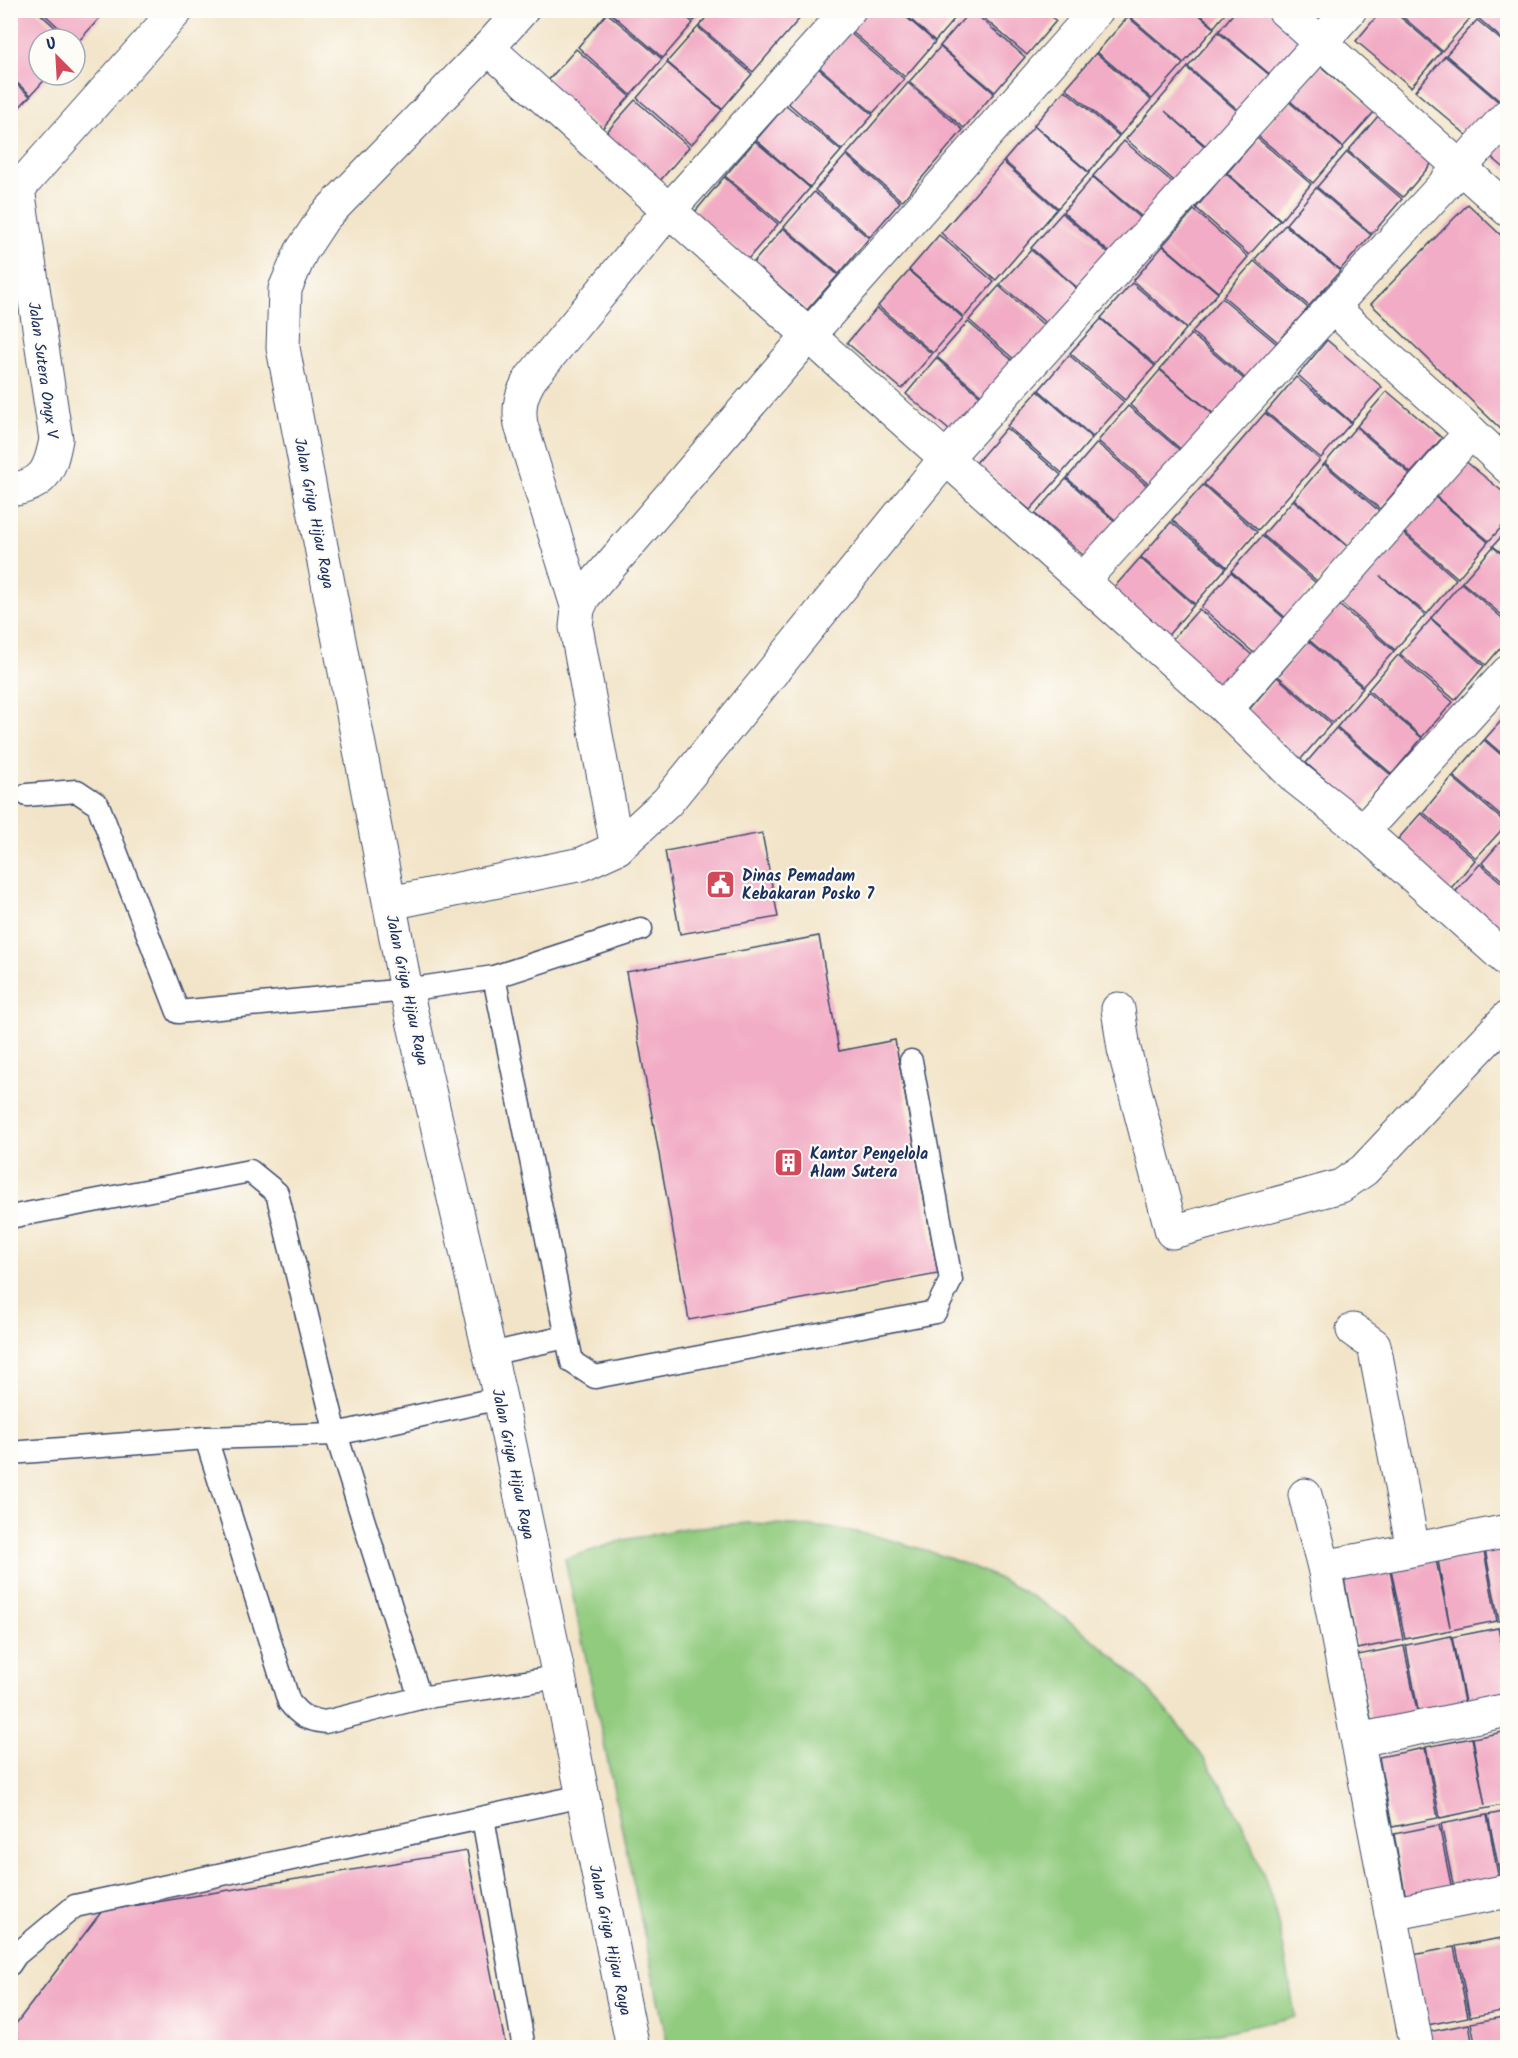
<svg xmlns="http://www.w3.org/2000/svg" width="1518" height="2058" font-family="Kalam,sans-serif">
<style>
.green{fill:#91cb7e;stroke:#567d6e;stroke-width:1.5}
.building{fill:#f2acc5}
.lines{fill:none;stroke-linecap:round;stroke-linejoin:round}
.lane-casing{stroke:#3b4a6e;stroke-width:25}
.street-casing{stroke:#3b4a6e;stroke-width:35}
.lane{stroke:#fff;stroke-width:22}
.street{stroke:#fff;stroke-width:33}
.labels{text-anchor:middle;stroke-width:4.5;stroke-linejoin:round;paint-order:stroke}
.street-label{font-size:16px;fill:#1b2f5e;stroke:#fdfcf7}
.poi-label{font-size:16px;font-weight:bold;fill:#1b2f5e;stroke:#fdfcf7;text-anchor:start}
</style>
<rect width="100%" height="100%" fill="#fdfcf7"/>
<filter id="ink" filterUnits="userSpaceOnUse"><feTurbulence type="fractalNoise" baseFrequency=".0167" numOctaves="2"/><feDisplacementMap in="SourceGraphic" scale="12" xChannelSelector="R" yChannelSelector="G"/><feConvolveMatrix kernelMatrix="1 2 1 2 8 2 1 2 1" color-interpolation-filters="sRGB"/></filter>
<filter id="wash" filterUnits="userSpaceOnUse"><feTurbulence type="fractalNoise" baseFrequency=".008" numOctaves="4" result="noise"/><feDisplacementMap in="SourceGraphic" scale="24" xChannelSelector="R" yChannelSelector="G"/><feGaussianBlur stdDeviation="1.35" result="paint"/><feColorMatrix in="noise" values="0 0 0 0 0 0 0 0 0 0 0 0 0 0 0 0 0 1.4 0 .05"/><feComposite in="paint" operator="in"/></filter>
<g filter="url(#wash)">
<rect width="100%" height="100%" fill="#f2e4c8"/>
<path class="green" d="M749,1523c42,2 85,3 126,13 39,10 79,22 116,39 127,59 241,187 280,322 12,40 18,79 24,120l-149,31 -478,-1 -103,-488 59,-19 62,-12z"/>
<g id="blocks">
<g class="building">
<path d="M10,10h26l32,29h-29v36h10l-18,20 -21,-18z"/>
<path d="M40,10h67l-31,34 -1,-5h-4z"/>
<path d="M607,10h72l14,13 -30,35z"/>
<path d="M681,10h23l-10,11z"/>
<path d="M712,10h95l-54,62 -54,-46z"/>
<path d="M867,10h31l37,32 -30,35 -55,-47z"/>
<path d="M900,10h62l-27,31z"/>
<path d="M971,10l54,47 -30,35 -55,-46z"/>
<path d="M974,10h71l11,11 -29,34z"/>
<path d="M1134,10h60l20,18 -30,35 -55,-47z"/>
<path d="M1196,10h32l-14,17z"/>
<path d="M1236,10h31l37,32 -31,35 -54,-46z"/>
<path d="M1382,10h10l49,42 -30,35 -55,-46z"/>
<path d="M1395,10h71l6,6 -30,35z"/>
<path d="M1485,10h23v34l-30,-26z"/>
<path d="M607,13l55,46 -31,36 -53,-48z"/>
<path d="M1128,17l55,47 -31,35 -55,-47z"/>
<path d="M1477,20l31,26v48l-7,8 -55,-47z"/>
<path d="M698,27l54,47 -30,35 -55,-47z"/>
<path d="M849,32l55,47 -31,34 -54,-46z"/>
<path d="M1218,32l55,46 -30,36 -55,-47z"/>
<path d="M940,47l54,46 -30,35 -55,-46z"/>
<path d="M576,49l54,47 -30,35 -55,-47z"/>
<path d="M1096,53l55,47 -31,35 -54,-47z"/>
<path d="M1445,56l55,47 -30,35 -55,-47z"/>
<path d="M667,63l55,47 -31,35 -54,-47z"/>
<path d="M1319,65l55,47 -31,35 -54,-47z"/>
<path d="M818,68l55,47 -31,35 -54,-47z"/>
<path d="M1187,68l55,47 -31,35 -46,-39 45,40 -30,35 -54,-47z"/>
<path d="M10,79l20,17 -20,21z"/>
<path d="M908,83l55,47 -61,71 -55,-47z"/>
<path d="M1065,90l54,46 -30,36 -55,-47z"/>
<path d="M635,100l54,47 -30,35 -55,-47z"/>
<path d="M1288,101l55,47 -30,35 -55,-47z"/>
<path d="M786,105l55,46 -31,36 -54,-47z"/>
<path d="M1379,115l54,47 -30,35 -55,-46z"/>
<path d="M1034,126l55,47 -31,35 -54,-47z"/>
<path d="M1508,136v35l-18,-15z"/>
<path d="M1257,138l54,46 -30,36 -54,-47z"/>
<path d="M755,141l55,47 -30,35 -55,-47z"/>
<path d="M1124,141l54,46 -30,35 -55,-46z"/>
<path d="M1347,152l55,47 -30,35 -55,-47z"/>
<path d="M846,155l54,47 -30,35 -55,-47z"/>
<path d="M1003,162l54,47 -61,71 -55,-47z"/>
<path d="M1225,173l55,47 -31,35 -53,-47z"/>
<path d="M724,177l54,47 -30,35 -54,-46z"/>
<path d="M1093,177l55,47 -31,35 -54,-47z"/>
<path d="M1316,188l55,47 -31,35 -54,-46z"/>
<path d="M814,192l55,46 -30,36 -55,-47z"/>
<path d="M1468,204l40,38v194l-137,-132z"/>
<path d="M1194,210l54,47 -30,35 -55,-47z"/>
<path d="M1062,213l54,47 -30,35 -55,-47z"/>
<path d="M1285,225l55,46 -31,35 -54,-47z"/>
<path d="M783,228l55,47 -31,35 -54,-47z"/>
<path d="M939,235l55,47 -30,35 -55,-47z"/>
<path d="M1163,246l55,47 -31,35 -54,-47z"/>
<path d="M1031,250l55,46 -31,35 -55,-47z"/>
<path d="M1254,261l54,47 -30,34 -55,-46z"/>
<path d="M909,271l54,47 -30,35 -55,-47z"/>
<path d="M1132,283l54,46 -30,36 -55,-47z"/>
<path d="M999,286l54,47 -30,34 -54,-47z"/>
<path d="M1222,298l55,46 -31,35 -54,-47z"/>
<path d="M877,308l55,46 -30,35 -55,-46z"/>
<path d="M1101,319l54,47 -30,34 -55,-47z"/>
<path d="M968,322l54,47 -30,35 -55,-47z"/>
<path d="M1191,334l55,47 -31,34 -55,-46z"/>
<path d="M1327,340l55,47 -31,35 -53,-47z"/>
<path d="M1069,355l55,47 -31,35 -54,-47z"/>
<path d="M936,358l55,47 -30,35 -55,-46z"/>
<path d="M1160,370l55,46 -31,36 -54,-47z"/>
<path d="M1296,377l55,46 -30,35 -55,-46z"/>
<path d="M1038,391l54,47 -30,35 -55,-47z"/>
<path d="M1387,391l55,47 -31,35 -54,-47z"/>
<path d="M1128,406l55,47 -30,35 -55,-47z"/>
<path d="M1265,413l55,47 -62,70 -54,-46z"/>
<path d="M1356,427l54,47 -30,35 -55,-46z"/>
<path d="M1006,428l55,47 -31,35 -54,-47z"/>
<path d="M1097,443l55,47 -31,35 -54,-47z"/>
<path d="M1464,460l44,36v24l-19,21 -55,-46z"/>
<path d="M1324,464l55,47 -31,35 -54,-47z"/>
<path d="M1066,479l54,47 -30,35 -55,-47z"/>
<path d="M1203,485l54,47 -30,35 -55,-47z"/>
<path d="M1434,496l54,46 -30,36 -55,-47z"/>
<path d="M1293,500l55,47 -31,34 -54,-46z"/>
<path d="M1171,522l55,46 -31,36 -54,-47z"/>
<path d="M1508,529v29l-15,-12z"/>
<path d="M1402,532l54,47 -29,35 -47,-38 45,39 -30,35 -54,-47z"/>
<path d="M1262,536l54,47 -30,35 -55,-47z"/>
<path d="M1493,547l15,12v61l-46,-38z"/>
<path d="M1140,558l54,47 -30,35 -55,-47z"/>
<path d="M1231,572l54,47 -30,35 -54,-47z"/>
<path d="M1461,583l47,40v16l-22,26 -55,-47z"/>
<path d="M1339,605l55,46 -31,35 -54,-46z"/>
<path d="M1199,609l54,47 -30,35 -55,-47z"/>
<path d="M1431,619l53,47 -29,34 -55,-46z"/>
<path d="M1308,641l55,47 -30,35 -55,-47z"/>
<path d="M1398,655l55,47 -31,35 -54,-47z"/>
<path d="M1277,677l54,47 -30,35 -54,-47z"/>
<path d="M1367,692l55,46 -30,36 -55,-47z"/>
<path d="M1508,713v46l-23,-20z"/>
<path d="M1336,728l55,47 -31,35 -54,-47z"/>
<path d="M1484,740l24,21v61l-55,-46z"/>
<path d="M1452,777l55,47 -31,34 -53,-46z"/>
<path d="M1421,813l54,47 -30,35 -55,-47z"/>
<path d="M762,833l16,84 -98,17 -15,-83z"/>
<path d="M1508,833v52l-26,-22z"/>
<path d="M1480,864l28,24v54l-59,-43z"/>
<path d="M819,936l20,115 56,-11 43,234 -249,46 -63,-348z"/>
<path d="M1508,1546v73l-9,2 -14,-71z"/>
<path d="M1484,1551l13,70 -92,18 -14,-70 45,-9 14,67 -12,-67z"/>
<path d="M1390,1569l13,71 -46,9 -13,-71z"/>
<path d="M1508,1625v35h-2l-6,-33z"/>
<path d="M1498,1628l10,48v23l-42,8 -14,-70z"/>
<path d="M1451,1636l14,71 -46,9 -13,-71z"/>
<path d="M1404,1646l14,70 -46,9 -14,-70z"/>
<path d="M1508,1731v73l-68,14 -14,-71 46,-9 13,68 -12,-68z"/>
<path d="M1425,1748l13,70 -46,9 -13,-70z"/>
<path d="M1508,1811v73l-6,1 -14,-70z"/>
<path d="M1487,1815l13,71 -45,8 -14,-70z"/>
<path d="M1439,1825l14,70 -46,9 -13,-70z"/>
<path d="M467,1851l39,197h-486l-5,-23 87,-114z"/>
<path d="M1508,1937v21l-5,-15 5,26v41l-38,7 -14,-71z"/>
<path d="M1454,1947l14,70 -46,9 -14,-70z"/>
<path d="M1508,2016v32h-32l-5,-25z"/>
<path d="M1469,2024l4,24h-47l-3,-15z"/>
</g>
</g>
</g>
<g filter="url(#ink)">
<use href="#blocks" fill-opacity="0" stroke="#3b4a6e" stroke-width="1.5"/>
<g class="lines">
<defs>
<g id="lane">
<path d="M27,795l50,-4 21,14 80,207 228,-22 88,-13 147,-48"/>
<path d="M494,977l78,385 23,15 340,-65 16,-32 -40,-219"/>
<path d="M10,1217l240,-46 27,22 59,241 84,264"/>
<path d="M490,1354l76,-17"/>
<path d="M206,1438l83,264c12,15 17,17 36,20l95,-24 139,-21"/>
<path d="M10,1453l196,-15 130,-4 164,-36"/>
<path d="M483,1818l41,230"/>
<path d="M10,1964l6,-9 59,-49 507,-110"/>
</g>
<g id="street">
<path d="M522,10l-34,38 -164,169 -23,35 -16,37 -2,59 123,642 94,408 59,279 74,371"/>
<path d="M1284,10l224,200"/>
<path d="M488,48l738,661 71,70 66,52 145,130"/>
<path d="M10,198l167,-188"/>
<path d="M1471,432l37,35"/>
<path d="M10,490c34,-5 40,-19 46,-51l-38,-250"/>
<path d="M1083,580l425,-465"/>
<path d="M578,609l-57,-184c-3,-19 0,-31 10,-47l138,-168 180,-200"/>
<path d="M1226,709l245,-277 -138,-124"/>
<path d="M1363,831l145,-159"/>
<path d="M617,848l-41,-221 2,-18 6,-13 225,-261 288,-325"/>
<path d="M390,903l192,-39 35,-16 50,-46 279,-344 404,-448"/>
<path d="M1118,1009l6,40 48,183 169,-46 23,-16 144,-153"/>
<path d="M1353,1330l21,15 39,204"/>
<path d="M1305,1495l19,72 93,481"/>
<path d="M1324,1567l184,-36"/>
<path d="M1358,1740l150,-30"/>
<path d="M1391,1914l117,-23"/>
</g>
</defs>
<use href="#lane" class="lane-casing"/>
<use href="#street" class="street-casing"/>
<use href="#lane" class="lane"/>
<use href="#street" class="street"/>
</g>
</g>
<defs>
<symbol id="civic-square" viewBox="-11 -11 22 22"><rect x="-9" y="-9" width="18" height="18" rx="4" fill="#d1495b" stroke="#fdfcf7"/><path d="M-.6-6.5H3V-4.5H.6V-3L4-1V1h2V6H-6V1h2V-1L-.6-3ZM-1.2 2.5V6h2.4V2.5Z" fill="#fff"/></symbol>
<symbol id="building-square" viewBox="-11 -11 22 22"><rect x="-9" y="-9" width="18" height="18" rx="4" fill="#d1495b" stroke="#fdfcf7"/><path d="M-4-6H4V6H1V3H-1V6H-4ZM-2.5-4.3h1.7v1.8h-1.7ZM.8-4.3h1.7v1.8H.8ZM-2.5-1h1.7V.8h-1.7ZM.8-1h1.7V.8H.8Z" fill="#fff"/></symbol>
</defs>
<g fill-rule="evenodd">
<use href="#civic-square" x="704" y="868" width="33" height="33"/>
<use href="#building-square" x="772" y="1146" width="33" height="33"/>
</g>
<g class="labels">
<g class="street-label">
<text transform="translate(44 370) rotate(82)" y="6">Jalan Sutera Onyx V</text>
<text transform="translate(315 513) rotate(79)" y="6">Jalan Griya Hijau Raya</text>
<text transform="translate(408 990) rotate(78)" y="6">Jalan Griya Hijau Raya</text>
<text transform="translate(514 1464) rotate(78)" y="6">Jalan Griya Hijau Raya</text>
<text transform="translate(611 1940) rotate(78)" y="6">Jalan Griya Hijau Raya</text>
</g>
<g class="poi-label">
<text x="742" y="881">Dinas Pemadam<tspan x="742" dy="18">Kebakaran Posko 7</tspan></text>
<text x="810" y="1159">Kantor Pengelola<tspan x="810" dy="18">Alam Sutera</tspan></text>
</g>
</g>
<rect width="1518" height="2058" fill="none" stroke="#fdfcf7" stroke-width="36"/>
<g transform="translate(57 57) rotate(336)"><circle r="28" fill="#fdfcf7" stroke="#a3aaba" stroke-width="1.5"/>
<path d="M0-4.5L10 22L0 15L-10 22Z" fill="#d1495b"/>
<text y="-9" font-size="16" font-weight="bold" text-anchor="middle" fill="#1b2f5e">U</text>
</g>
</svg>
